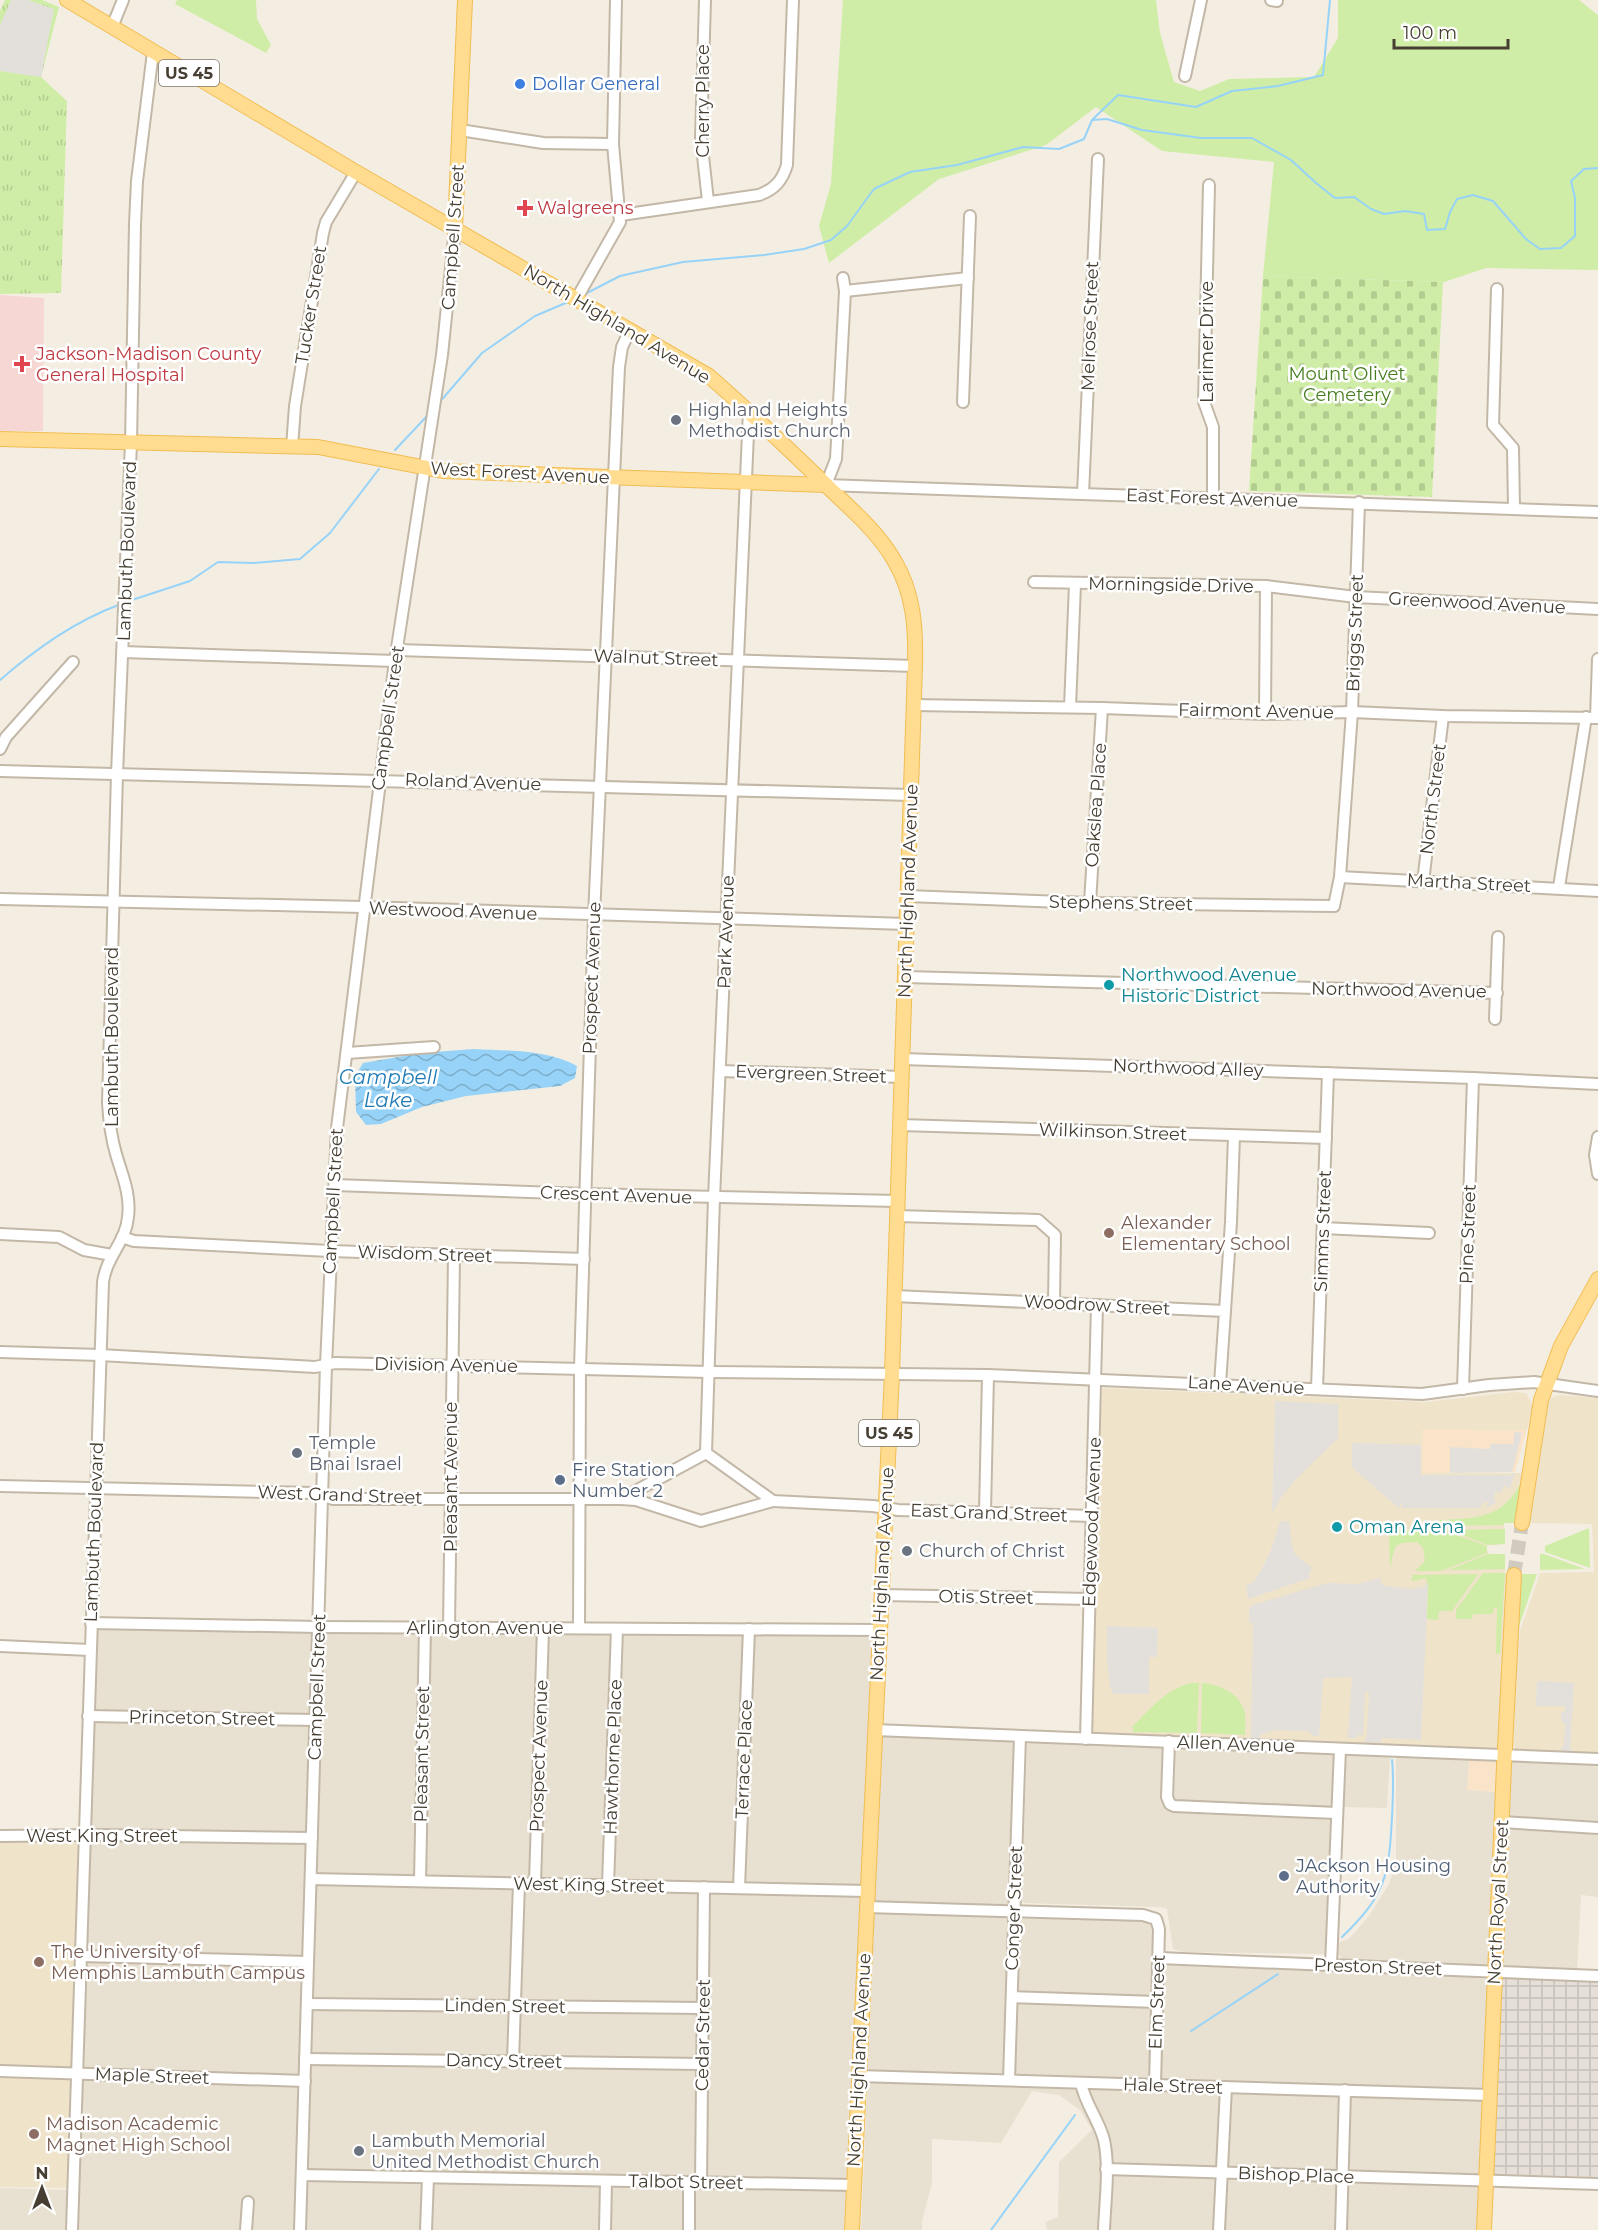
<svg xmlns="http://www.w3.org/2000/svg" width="1598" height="2230" font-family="Montserrat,sans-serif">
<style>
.residential{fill:#e8e0d0}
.commercial{fill:#f9e4ca}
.industrial{fill:url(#industrial-grid)}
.education{fill:#efe3ca}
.medical{fill:#f6d7d4}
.grass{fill:#cfeda6}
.cemetery{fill:url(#cemetery-stones)}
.park{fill:url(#park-tufts)}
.parking{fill:#e3e0dc}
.water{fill:url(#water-waves)}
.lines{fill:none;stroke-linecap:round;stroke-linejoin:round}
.stream{stroke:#97d3f8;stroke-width:2}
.major-tunnel{stroke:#d1cbbf;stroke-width:14;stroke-dasharray:14 7;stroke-linecap:butt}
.minor-casing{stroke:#c3b8a7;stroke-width:14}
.major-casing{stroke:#f1bd53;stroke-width:16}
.minor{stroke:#fff;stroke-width:10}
.major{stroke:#ffdc90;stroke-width:14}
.shop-dot{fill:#3f7fe0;stroke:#fff;stroke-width:2}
.health-dot{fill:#e0444e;stroke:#fff;stroke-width:2}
.worship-dot{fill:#6b7280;stroke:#fff;stroke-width:2}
.culture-dot{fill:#0f9aa8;stroke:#fff;stroke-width:2}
.education-dot{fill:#8d6e63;stroke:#fff;stroke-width:2}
.service-dot{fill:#5c6f8a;stroke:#fff;stroke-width:2}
.labels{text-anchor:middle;stroke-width:5;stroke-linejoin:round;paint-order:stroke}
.shield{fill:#fff;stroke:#7e7870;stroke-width:1.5}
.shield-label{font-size:16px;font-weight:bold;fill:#463e32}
.shop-label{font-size:18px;fill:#366cbe;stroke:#fff;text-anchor:start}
.street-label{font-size:18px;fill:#463e32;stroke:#fff}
.health-label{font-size:18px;fill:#be3a42;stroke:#fff;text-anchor:start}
.park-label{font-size:18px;fill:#467e1f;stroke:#fff}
.worship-label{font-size:18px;fill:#5b616d;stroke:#fff;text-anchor:start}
.culture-label{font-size:18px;fill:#0d838f;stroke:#fff;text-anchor:start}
.education-label{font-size:18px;fill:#785e54;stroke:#fff;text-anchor:start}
.service-label{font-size:18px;fill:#4e5e75;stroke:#fff;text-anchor:start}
.water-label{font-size:20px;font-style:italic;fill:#1f7ab4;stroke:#fff}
</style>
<defs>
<pattern id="industrial-grid" width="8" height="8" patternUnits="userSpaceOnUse" patternTransform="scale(1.5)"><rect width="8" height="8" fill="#e5dfd8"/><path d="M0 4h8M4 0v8" fill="none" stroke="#c6c0ba"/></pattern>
<pattern id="cemetery-stones" width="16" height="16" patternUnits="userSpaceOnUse" patternTransform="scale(1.5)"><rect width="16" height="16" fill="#cfeda6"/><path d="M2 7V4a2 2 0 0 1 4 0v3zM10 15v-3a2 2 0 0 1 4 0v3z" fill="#b3cc8f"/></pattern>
<pattern id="park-tufts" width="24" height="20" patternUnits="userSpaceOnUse" patternTransform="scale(1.5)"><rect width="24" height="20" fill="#cfeda6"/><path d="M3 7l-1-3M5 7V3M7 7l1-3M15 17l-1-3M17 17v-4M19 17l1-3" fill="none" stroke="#b3cc8f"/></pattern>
<pattern id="water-waves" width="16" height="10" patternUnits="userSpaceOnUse" patternTransform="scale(1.5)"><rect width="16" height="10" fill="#97d3f8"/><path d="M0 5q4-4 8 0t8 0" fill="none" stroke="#7dadc9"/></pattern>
</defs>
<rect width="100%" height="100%" fill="#f4eee2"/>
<g class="residential">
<path d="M96,1628l776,6 -25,596h-772z"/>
<path d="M882,1734l134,5 -4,177 122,3 17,3 3,38 335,14 18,-217 91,4v136l-17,-2 -4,77 -77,-2 -21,260h-432l-1,-8 12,-5 1,-55 33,-32 -12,-20 -21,-15 -27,-4 -31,52 -69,-4v44l-10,38v9h-61z"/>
<path d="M1029,1743l138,3 -1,56 163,15 3,5 -4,120 -2,12 -142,-2 -11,-3 -6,-40 -6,-2 -137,-4 -2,-2 5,-156z"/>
<path d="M1175,1747l159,7 3,5 -2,47 -4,4 -157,-7 -5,-6 2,-46z"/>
<path d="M1343,1754l47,2 -3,52 -47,-1z"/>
<path d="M1396,1755l73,5 -1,30 29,2 -9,173 -141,-3 -11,-9 -2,-8 16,-7 19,-22 20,-32 7,-22z"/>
<path d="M0,2188l68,2 -2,40h-66z"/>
</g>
<g class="commercial">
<path d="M1422,1428l105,2 -12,42 -94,1z"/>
<path d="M1469,1760l29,2 -1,30 -30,-2z"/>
</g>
<path class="industrial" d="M1502,1977l96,5v195l-104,-3z"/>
<g class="education">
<path d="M1102,1388l324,14 87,-10 13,1 7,13 -6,24 -105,-1v44h99l3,-3 -10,53h-10l1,21 -17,1 -2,4 3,5h16v19l3,2 -10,173 -404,-14 -2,-7 2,-80z"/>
<path d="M1559,1395l39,3v356l-82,-4 -3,-5 5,-100 2,-14 20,-58 54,-1 -2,-48 -64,-1 19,-118 4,-7z"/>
<path d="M0,1838l70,3 7,1 1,4 -1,20 3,5 -4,151 -4,23 -4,143 -68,-1z"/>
</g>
<path class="medical" d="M0,295l44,3 -1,133h-43z"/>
<g class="grass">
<path d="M177,0h79l1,19 14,26 -5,8 -91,-49z"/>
<path d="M843,0h313l4,33 14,49 26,9 29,-12 85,-2 24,-39v-38h241l19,15v255l-112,-2 -42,14 -181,-6 11,-114 -112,-11 -66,-44 -50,38 -107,34 -110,84 -10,-37 12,-42z"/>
<path d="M1521,1483l-7,40h-10v2l-65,1 1,-6c36,-2 62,-1 81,-37z"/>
<path d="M1589,1528l1,40 -45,-16v-6z"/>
<path d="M1505,1529v15l-17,1 -39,-15z"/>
<path d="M1442,1530l45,16v7l-46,18h-26l10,-10 -2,-13 -6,-6 -15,1 -6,3 -3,8 -3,15 -1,-38z"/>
<path d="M1488,1554h17v15l-56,1z"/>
<path d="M1540,1554h4l41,15 -45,1z"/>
<path d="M1483,1573h22l-5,81h-4l1,-46h-4l1,4 -2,2h-19l-1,5h-16v-9z"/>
<path d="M1478,1574l-26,37h-13l-1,9 -11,-1 1,-30 -2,-11 -15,3 2,-6z"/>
<path d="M1521,1574h16l-18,52z"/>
<path d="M1190,1683h9l-2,50 -65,-1 2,-3 -3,-1c17,-17 34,-38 59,-45z"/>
<path d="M1202,1683c16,1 37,10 42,27 2,8 1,17 1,25l-44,-2z"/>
</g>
<path class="cemetery" d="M1263,276l180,6 -11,215 -183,-6z"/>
<path class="park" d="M5,0h37l17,7 -18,70 26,24 -6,192 -61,1v-283z"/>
<g class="parking">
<path d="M11,0h17l26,9 -13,68 -41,-6v-46z"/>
<path d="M1275,1401l63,3v34l-40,39 -16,19 -10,17z"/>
<path d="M1514,1432l8,1 -10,39 -62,1v-26l40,2 1,-5h23z"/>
<path d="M1352,1443l69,2v30h90l4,-3 -6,19 -1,-4 -4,-1 -3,7 -6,-1 -1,8 4,2 -12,6 2,-5 -3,-2 -6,7h-78l3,-7 -4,4 -1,3 -44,-38 -3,-4z"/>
<path d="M1289,1521l3,24 3,9 17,14 -3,5 1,5 -62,21 -2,-13 8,-5 7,-11 9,-17 10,-31z"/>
<path d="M1380,1578l1,5 4,3 24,3 16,-2 2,-5 1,2 -7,156 -38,-2 -3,1 2,4 -18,-1 3,-6 2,-42 -2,-4 -2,3 -2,42h-6l-1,3h-8l4,-61 -29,1 -4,58h-6l-4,-5 -32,-1 -16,4 -2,5 -8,-1 2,-115h-4v-14l3,-4 76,-22 30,1z"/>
<path d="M1107,1626l51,2 -1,29h-8v37h-36l-3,-8 -3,-25z"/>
<path d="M1537,1681l37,2 -4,64 4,6 -14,-1 4,-8 1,-21h-3l-1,-11h4v-6h-29z"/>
</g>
<path class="water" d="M474,1049c33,2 73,0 103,17l-2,12 -15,8 -94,10 -44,11 -41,17 -15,1 -10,-13 -1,-36 8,-13 58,-10z"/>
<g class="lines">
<g class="stream">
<path d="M1093,119l25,-24 78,12 36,-16 46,-5 45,-11 7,-75"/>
<path d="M585,294l35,-18 63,-14 81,-7 40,-6 27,-9 16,-14 27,-37 36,-17 47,-7 66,-18 36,2 25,-10 8,-19 15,-1 35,11 59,8h51l39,22 25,23 19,15 19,-1 17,12 13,5 21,-3 19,3 3,16 18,-1 5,-17 7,-13 16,-4 20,6 33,38 14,10 21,-1 14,-12v-38l-4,-17 13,-12 14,-1"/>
<path d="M438,404l44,-51 53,-37 33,-14"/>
<path d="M395,450l33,-35"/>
<path d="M129,601l61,-20 28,-19 35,1 47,-4 30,-26 49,-64"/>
<path d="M0,680c37,-32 75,-59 121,-76"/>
<path d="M1342,1937c44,-42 47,-62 50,-120 1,-19 2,-38 0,-57"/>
<path d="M1191,2031l87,-57"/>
<path d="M991,2230l84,-115"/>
</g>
<path class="major-tunnel" d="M1514,1575l8,-52"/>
<defs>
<g id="minor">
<path d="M705,0l-4,138 7,63"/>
<path d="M1271,0l6,1"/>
<path d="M112,27l11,-27"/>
<path d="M1185,76l16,-76"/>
<path d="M460,130l83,13 70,1"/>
<path d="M1209,185l-5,217 9,25v70"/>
<path d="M621,215l138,-20c16,-6 23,-14 28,-30l6,-165"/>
<path d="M843,278l2,13 -9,168 -10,26 772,27"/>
<path d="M1497,289l-4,136 20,23 1,60"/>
<path d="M845,291l123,-13"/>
<path d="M577,298l43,-76 -7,-78 3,-144"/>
<path d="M963,402l7,-186"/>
<path d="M292,447l3,-41 28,-173 3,-11 30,-50"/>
<path d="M1083,494l15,-335"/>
<path d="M1034,582l232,4 90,11 242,12"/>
<path d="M397,650l518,16"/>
<path d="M123,652l272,9"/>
<path d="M914,705l188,3 163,6 87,-2 91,4 155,2"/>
<path d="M1070,707l5,-123"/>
<path d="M1265,714l1,-128"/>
<path d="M1596,718l2,-59"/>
<path d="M0,749l6,-12 67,-75"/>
<path d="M0,771l911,24"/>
<path d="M1340,877l258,14"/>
<path d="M1423,882l20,-166"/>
<path d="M1559,887l27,-170"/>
<path d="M907,896l183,7 244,3 6,-29 12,-165 7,-210"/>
<path d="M0,899l363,8 544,17"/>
<path d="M1090,903l12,-195"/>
<path d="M905,977l592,16"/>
<path d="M1495,1019l3,-82"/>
<path d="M347,1053l87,-6"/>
<path d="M902,1059l571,19 125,6"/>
<path d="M721,1071l180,6"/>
<path d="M900,1125l426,13"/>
<path d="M1598,1137l-3,18 3,19"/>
<path d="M335,1185l250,9 312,7"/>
<path d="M897,1216l141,4 17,15 -1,68"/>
<path d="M1323,1228l106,5"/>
<path d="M0,1234l59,3 25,13 28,5"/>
<path d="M122,1237l12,4 196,10 254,8"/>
<path d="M894,1296l331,15 -5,73"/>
<path d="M1225,1311l6,-89 3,-86"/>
<path d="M0,1352l100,3 215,12 20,-4 375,9 278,3 434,19 67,-9 45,-3 64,9"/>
<path d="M1317,1389l11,-316"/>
<path d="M1463,1389l10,-311"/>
<path d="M706,1453l8,-255 35,-787"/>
<path d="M0,1486l314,7 19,6h288l85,-46 67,48 100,5 25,4 195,6"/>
<path d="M621,1499l15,1 65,21 72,-20"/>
<path d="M985,1512l3,-137"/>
<path d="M881,1595l209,4"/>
<path d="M91,1623l228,4 560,3"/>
<path d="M449,1628l5,-373"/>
<path d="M579,1628l1,-260 14,-452 25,-549 3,-20 8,-17"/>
<path d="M0,1646l90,4"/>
<path d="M88,1716l228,4"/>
<path d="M875,1730l723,29"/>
<path d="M1086,1739l11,-434"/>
<path d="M1169,1741l-2,56 3,7 4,2 163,7"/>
<path d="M1502,1822l96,6"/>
<path d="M0,1836l96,-1 216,3"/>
<path d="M311,1879l556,12"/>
<path d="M420,1881l5,-254"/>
<path d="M535,1883l8,-255"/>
<path d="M608,1885l9,-256"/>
<path d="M739,1888l10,-259"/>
<path d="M866,1907l277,8 13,4 3,10 -4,156"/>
<path d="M82,1956l226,6"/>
<path d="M1159,1958l439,18"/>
<path d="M1331,1965l9,-216"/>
<path d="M1012,1997l145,5"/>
<path d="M307,2004l396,4"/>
<path d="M305,2059l397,5"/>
<path d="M513,2061l6,-178"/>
<path d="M0,2071l305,10"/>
<path d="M858,2076l631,19"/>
<path d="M1009,2080l11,-344"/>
<path d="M1081,2083c4,21 18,37 23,57 6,28 1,61 0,90"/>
<path d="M1106,2169l492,15"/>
<path d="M302,2175l551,10"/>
<path d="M701,2183l3,-296"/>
<path d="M72,2230l31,-948c4,-27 23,-40 25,-65 3,-23 -6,-42 -12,-63 -5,-17 -7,-34 -8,-51l9,-329 14,-331 4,-219 2,-43 16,-129"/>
<path d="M246,2230l2,-28"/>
<path d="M300,2230l26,-865 11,-237 58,-467 47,-306 13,-126"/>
<path d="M426,2230l2,-52"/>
<path d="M605,2230l1,-49"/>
<path d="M689,2230v-47"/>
<path d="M1219,2230l7,-143"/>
<path d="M1341,2230l4,-140"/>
</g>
<g id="major">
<path d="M67,0l289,172 353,204c39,34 76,70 114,106 25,25 53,47 71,78 20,33 22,69 21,106l-23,708 -40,856"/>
<path d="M455,229l10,-229"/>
<path d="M0,439l318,8 125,24 383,14"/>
<path d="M1522,1523l19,-123 20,-54 37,-67"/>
<path d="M1484,2230l20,-464 10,-191"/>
</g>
</defs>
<use href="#minor" class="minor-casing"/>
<use href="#major" class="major-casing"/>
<use href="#minor" class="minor"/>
<use href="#major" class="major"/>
</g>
<circle class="shop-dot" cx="520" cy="84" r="6"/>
<g class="health-dot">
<path d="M522 199h6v6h6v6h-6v6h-6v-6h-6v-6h6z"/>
<path d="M19 355h6v6h6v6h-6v6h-6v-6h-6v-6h6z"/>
</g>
<g class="worship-dot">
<circle cx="676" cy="420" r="6"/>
<circle cx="297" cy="1453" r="6"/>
<circle cx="907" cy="1551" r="6"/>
<circle cx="359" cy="2151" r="6"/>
</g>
<g class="culture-dot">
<circle cx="1109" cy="985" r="6"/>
<circle cx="1337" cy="1527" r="6"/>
</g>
<g class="education-dot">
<circle cx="1109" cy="1233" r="6"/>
<circle cx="39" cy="1962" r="6"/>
<circle cx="34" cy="2134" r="6"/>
</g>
<g class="service-dot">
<circle cx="560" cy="1480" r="6"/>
<circle cx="1284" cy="1876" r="6"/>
</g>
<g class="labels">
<g class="shield">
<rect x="159" y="60" width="60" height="26" rx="4.5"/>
<rect x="859" y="1420" width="60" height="26" rx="4.5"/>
</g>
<g class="shield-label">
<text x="189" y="79">US 45</text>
<text x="889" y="1439">US 45</text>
</g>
<g class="shop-label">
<text x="532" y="90">Dollar General</text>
</g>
<g class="street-label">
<text transform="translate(703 101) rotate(-90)" y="6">Cherry Place</text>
<text transform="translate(453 237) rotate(-86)" y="6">Campbell Street</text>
<text transform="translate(311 305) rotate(-81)" y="6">Tucker Street</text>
<text transform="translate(617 324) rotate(31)" y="6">North Highland Avenue</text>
<text transform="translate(1090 326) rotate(-88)" y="6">Melrose Street</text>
<text transform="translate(1207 342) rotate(-90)" y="6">Larimer Drive</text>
<text transform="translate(520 473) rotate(3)" y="6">West Forest Avenue</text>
<text transform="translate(1212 498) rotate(2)" y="6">East Forest Avenue</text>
<text transform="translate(127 551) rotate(-88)" y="6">Lambuth Boulevard</text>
<text transform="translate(1171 585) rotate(1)" y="6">Morningside Drive</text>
<text transform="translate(1477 603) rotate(3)" y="6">Greenwood Avenue</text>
<text transform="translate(1355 633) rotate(-88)" y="6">Briggs Street</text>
<text transform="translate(656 658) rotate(2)" y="6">Walnut Street</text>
<text transform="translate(1256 711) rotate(1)" y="6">Fairmont Avenue</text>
<text transform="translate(388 718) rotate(-82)" y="6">Campbell Street</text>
<text transform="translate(473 782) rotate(2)" y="6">Roland Avenue</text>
<text transform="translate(1433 799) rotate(-83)" y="6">North Street</text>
<text transform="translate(1096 805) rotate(-86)" y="6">Oakslea Place</text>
<text transform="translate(1469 883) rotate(3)" y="6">Martha Street</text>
<text transform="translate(908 891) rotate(-88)" y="6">North Highland Avenue</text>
<text transform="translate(1121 903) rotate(1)" y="6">Stephens Street</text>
<text transform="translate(453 911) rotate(2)" y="6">Westwood Avenue</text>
<text transform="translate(726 932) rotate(-88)" y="6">Park Avenue</text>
<text transform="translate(592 978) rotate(-88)" y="6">Prospect Avenue</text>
<text transform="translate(1399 990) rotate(1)" y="6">Northwood Avenue</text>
<text transform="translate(112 1037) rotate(-90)" y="6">Lambuth Boulevard</text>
<text transform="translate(1188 1068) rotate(2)" y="6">Northwood Alley</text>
<text transform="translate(811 1074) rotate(2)" y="6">Evergreen Street</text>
<text transform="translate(1113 1132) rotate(2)" y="6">Wilkinson Street</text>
<text transform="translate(616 1195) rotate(2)" y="6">Crescent Avenue</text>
<text transform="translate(333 1201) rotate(-87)" y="6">Campbell Street</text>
<text transform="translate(1323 1231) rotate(-88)" y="6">Simms Street</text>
<text transform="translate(1468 1234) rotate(-88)" y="6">Pine Street</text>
<text transform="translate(425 1254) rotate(2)" y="6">Wisdom Street</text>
<text transform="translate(1097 1305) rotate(3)" y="6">Woodrow Street</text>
<text transform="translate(446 1365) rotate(1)" y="6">Division Avenue</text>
<text transform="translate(1246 1385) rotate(3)" y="6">Lane Avenue</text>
<text transform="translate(451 1477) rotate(-90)" y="6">Pleasant Avenue</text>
<text transform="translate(340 1495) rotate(2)" y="6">West Grand Street</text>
<text transform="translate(989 1513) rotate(2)" y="6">East Grand Street</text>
<text transform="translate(1092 1522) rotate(-88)" y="6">Edgewood Avenue</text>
<text transform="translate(94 1532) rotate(-88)" y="6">Lambuth Boulevard</text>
<text transform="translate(882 1574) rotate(-87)" y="6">North Highland Avenue</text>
<text transform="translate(986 1597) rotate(1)" y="6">Otis Street</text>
<text x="485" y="1634">Arlington Avenue</text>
<text transform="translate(317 1687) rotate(-88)" y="6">Campbell Street</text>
<text transform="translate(202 1718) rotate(1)" y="6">Princeton Street</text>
<text transform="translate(1236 1744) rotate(2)" y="6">Allen Avenue</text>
<text transform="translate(422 1754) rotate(-89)" y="6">Pleasant Street</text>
<text transform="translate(539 1756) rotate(-88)" y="6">Prospect Avenue</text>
<text transform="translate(613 1757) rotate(-88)" y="6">Hawthorne Place</text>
<text transform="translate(744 1759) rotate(-88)" y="6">Terrace Place</text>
<text x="102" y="1842">West King Street</text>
<text transform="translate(589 1885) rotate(1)" y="6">West King Street</text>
<text transform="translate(1498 1902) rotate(-87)" y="6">North Royal Street</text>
<text transform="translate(1014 1908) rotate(-88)" y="6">Conger Street</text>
<text transform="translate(1378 1967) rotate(2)" y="6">Preston Street</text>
<text transform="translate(1157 2002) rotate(-88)" y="6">Elm Street</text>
<text transform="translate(505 2006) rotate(1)" y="6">Linden Street</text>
<text transform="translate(703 2035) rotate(-89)" y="6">Cedar Street</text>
<text transform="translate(859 2060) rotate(-87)" y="6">North Highland Avenue</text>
<text transform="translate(504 2061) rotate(1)" y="6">Dancy Street</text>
<text transform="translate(152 2076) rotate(2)" y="6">Maple Street</text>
<text transform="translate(1173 2086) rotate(2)" y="6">Hale Street</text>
<text transform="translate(1296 2175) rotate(2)" y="6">Bishop Place</text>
<text transform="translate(686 2182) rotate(1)" y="6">Talbot Street</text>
</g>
<g class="health-label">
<text x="537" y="214">Walgreens</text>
<text x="36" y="360">Jackson-Madison County<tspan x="36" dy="21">General Hospital</tspan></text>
</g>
<g class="park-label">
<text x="1347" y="380">Mount Olivet<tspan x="1347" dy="21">Cemetery</tspan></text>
</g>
<g class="worship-label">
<text x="688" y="416">Highland Heights<tspan x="688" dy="21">Methodist Church</tspan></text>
<text x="309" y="1449">Temple<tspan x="309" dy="21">Bnai Israel</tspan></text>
<text x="919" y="1557">Church of Christ</text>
<text x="371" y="2147">Lambuth Memorial<tspan x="371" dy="21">United Methodist Church</tspan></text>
</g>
<g class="culture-label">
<text x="1121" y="981">Northwood Avenue<tspan x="1121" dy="21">Historic District</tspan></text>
<text x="1349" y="1533">Oman Arena</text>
</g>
<g class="education-label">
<text x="1121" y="1229">Alexander<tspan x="1121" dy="21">Elementary School</tspan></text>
<text x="51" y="1958">The University of<tspan x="51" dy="21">Memphis Lambuth Campus</tspan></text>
<text x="46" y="2130">Madison Academic<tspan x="46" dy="21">Magnet High School</tspan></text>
</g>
<g class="service-label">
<text x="572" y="1476">Fire Station<tspan x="572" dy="21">Number 2</tspan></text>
<text x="1296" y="1872">JAckson Housing<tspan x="1296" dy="21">Authority</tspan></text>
</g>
<g class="water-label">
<text x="388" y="1084">Campbell<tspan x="388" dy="23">Lake</tspan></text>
</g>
</g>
<g transform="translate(42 2188)" stroke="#ffffff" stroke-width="4.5" paint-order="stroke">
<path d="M0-4.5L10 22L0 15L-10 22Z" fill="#463e32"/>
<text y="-9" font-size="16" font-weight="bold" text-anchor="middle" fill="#463e32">N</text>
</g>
<path d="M1394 39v9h114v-9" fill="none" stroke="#463e32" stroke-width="3"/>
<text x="1403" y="39" font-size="18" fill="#463e32" stroke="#ffffff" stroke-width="4.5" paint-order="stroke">100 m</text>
</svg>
